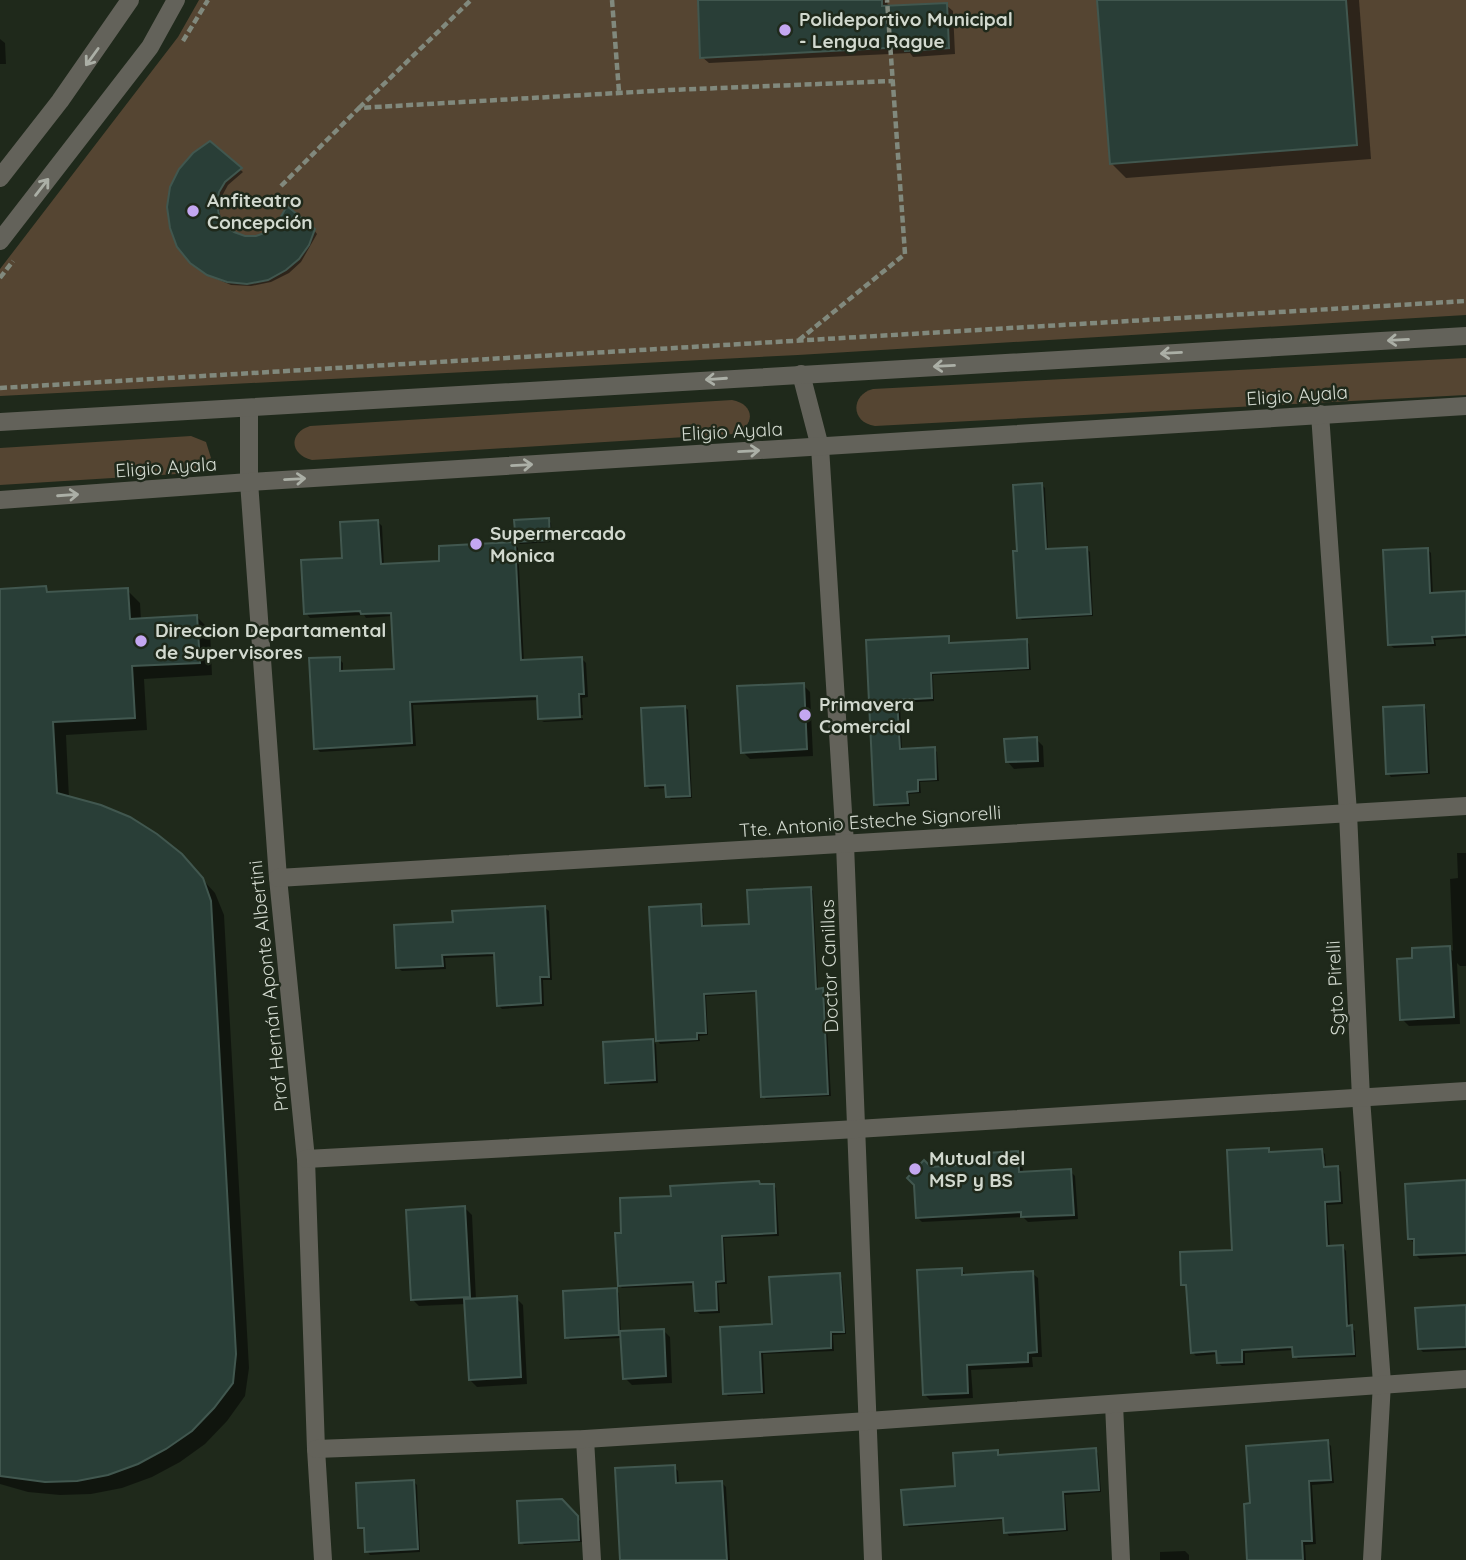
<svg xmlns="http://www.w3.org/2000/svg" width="1466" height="1560" font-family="Quicksand,sans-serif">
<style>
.green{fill:#554532}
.shadow{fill:#0007}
.building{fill:#293e37;stroke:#41574f;stroke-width:2}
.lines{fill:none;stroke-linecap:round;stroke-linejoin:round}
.path{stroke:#81897d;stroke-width:4.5;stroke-dasharray:7 3.5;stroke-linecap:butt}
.minor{stroke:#63625a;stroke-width:18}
.oneway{stroke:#abafa6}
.poi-dot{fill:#c4a7f1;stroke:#1f291b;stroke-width:2.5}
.labels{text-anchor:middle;stroke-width:5;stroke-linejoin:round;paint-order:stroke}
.poi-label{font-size:19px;font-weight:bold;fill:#d2d9cf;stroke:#1f291b;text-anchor:start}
.street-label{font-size:19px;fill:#d2d9cf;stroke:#1f291b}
</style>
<rect width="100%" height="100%" fill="#1f291b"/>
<g class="green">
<path d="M199,0h1267v315l-668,40 -798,41v-127l178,-232z"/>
<path d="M1466,358v37l-591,31c-24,-3 -25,-31 -2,-37z"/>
<path d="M732,400c23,4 24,26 2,34l-422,26c-22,-5 -24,-27 -2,-34z"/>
<path d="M191,436l15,6 5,16c-4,9 -8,12 -18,15l-193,12v-37z"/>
</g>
<g class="shadow">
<path d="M699,0h188l1,8 58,-3 7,6 2,43 -42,3 -3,-4 -201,10 -7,-6z"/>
<path d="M1099,0h260l12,159 -245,19 -15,-15z"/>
<path d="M0,39l5,4 1,21h-6z"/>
<path d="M210,144l33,28 -15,13 -6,11 -3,11 2,13 6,9 17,9 70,-8 3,4 -16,28 -12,11 -18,9 -20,4 -20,-1 -19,-8 -16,-11z"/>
<path d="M1042,485l3,3 3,63 39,-2 3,3 3,64 -71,4 -3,-3z"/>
<path d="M548,520l3,3 1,19 -32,2 -3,-3z"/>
<path d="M378,522l4,4 2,40 57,-3 73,-19 4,4 6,114 58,-3 4,4 2,34 -6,1 1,17 -42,2v3l-2,-20 -126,5 3,41 -96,6 -4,-4 23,-89 4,4v10l53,-3 -3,-54 -27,2 -2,-3 -54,3 -4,-5 38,-53z"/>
<path d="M1427,549l4,4 2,42 33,-2v45l-31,2 1,6 -42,2 -4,-3z"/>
<path d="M46,588l5,6 76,-4 13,13 1,17 56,-3 13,13 2,45 -68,4 3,51 -81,5 3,63 125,72 21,23 9,22 25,453 -4,28 -18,25 -22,23 -25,18 -28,15 -30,11 -31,6 -31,1 -32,-3 -28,-8v-894z"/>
<path d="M948,637l4,8 74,-4 3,3 2,26 -98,5 1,26 -34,2 2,48 32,-2 3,3 2,29 -19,1 1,11 -12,1 1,12 -31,1 -3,-3 -8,-162z"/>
<path d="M803,685l7,7 3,64 -63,3 -7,-7z"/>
<path d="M1423,706l3,3 4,65 -39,3 -3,-4z"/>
<path d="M685,707l3,3 4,88 -21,1 -3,-3 -1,-8 -17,1 -3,-3z"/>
<path d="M583,718v2l-39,2 -2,-1z"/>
<path d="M1036,739l7,7 1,21 -30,2 -7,-8z"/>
<path d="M1457,853h9v113h-6l-3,-3 3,61 -51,2 -7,-7 12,-59 35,-12 4,3 -3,-72 8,-1z"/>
<path d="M810,888l3,3 5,99 7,3 6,103 -65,3 -3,-3 -5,-103 -52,3 2,39 -9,1 1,5 -40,3 -3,-4 43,-134 3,3 1,19 47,-3z"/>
<path d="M545,908l4,3 3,69h-9l1,26 -42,3 -4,-4 -2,-49 -51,2 1,11 -44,2 -4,-3 56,-44z"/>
<path d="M653,1041l3,3 2,39 -48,2 -3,-3z"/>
<path d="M1268,1150l5,4 49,-3 3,3 1,14h11l4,4 2,32 -16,1 3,42h13l3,4 4,76 5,4 1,26 -58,2 -3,-3 -1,-6 -49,3v12l-23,1 -4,-3v-9l-22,2 -4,-4 -5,-64 -4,-4 50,-33z"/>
<path d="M1017,1153l5,5 1,15 47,-2 5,5 3,43 -50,3 -5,-5 -101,5 -5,-5 13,-49 60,-3z"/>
<path d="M1466,1182v74l-46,3 -4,-4 -2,-12 -4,-4z"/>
<path d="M773,1185l3,3 3,48 -55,2 3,46h-9l2,29 -20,1 -4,-3 -1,-26 -73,3 -3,-3 4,-51 50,-37z"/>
<path d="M465,1208l7,7 4,85 40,-2 7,7 4,79 -50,3 -7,-7 -4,-76 -47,2 -7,-7z"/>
<path d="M961,1269l5,6 66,-2 6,5 4,79h-10l1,10 -62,3 2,28 -43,2 -5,-5z"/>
<path d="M839,1275l3,3 4,56 -13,1 1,16 -71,3 2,40 -37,2 -3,-3 49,-67z"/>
<path d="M616,1290l3,3 2,40 42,-3 7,7 2,46 -40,2 -7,-7 -3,-40 -52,2 -3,-3z"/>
<path d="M1466,1307v43l-43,2 -4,-4z"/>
<path d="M1327,1442l4,4 3,37 -22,2 4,59 -11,1 1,15h-57l3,-55z"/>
<path d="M1095,1450l3,3 3,39 -36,3 3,36 -59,5 -3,-4 -1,-12 -96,7 -3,-3 51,-36 40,-36 4,4z"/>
<path d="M674,1467l4,4 1,14 43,-2 4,4 4,73h-108z"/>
<path d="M414,1482l3,3 3,67 -50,3 -3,-4 -1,-20 -6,-3z"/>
<path d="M561,1501l19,20 2,21 -58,3 -3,-3z"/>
<path d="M1185,1551l4,4v5h-29v-8z"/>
</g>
<g class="building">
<path d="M698,0h184v6l65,-3 2,45 -44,3 -1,-4 -204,11z"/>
<path d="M1097,0h249l11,145 -247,19z"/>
<path d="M210,141l32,27 -17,14 -6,10 -2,11 2,12 6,10 9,7 11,4h11l11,-4 9,-7 11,-19 28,23 -6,16 -10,14 -13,11 -18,10 -21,4 -20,-2 -20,-7 -17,-12 -13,-16 -7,-19 -3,-21 3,-20 9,-18 14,-16z"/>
<path d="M1042,483l4,66 41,-2 4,67 -74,4 -4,-67h4l-4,-66z"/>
<path d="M549,518l1,22 -34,2 -2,-22z"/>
<path d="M378,520l3,44 58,-3v-15l76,-4 6,118 61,-3 2,37h-5l1,23 -42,2 -1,-23 -127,6 2,41 -98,6 -5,-91 31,-1v14l54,-2 -3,-56 -30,1 -1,-3 -56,3 -3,-54 41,-2 -2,-36z"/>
<path d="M1428,548l2,45 36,-2v44l-34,2 1,6 -45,2 -5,-95z"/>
<path d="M46,586l1,6 81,-4 2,31 67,-4 3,48 -68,3 3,52 -82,4 4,71 44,12 29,12 27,17 25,20 21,24 8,23 25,453 -3,29 -19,25 -22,23 -26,18 -28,15 -30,11 -31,6 -32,1 -45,-6v-887z"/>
<path d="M949,636v7l78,-4 1,29 -97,5 1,25 -35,2 3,49 35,-2 1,32 -18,1v11l-11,1 1,11 -34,2 -8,-165z"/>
<path d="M804,683l3,66 -66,4 -4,-67z"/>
<path d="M1424,705l3,67 -41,2 -3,-67z"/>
<path d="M685,706l5,90 -24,1 -1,-12 -20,1 -4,-78z"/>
<path d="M1037,737l1,24 -32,1 -2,-23z"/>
<path d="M811,887l5,102 7,-1 5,106 -67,3 -5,-106 -52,3 2,39h-9v6l-41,2 -7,-134 52,-3 1,22 47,-2 -2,-34z"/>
<path d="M545,906l4,71h-9l1,26 -44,3 -3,-53 -52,2 1,11 -47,2 -2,-43 59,-3 -1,-11z"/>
<path d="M1450,946l4,71 -54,3 -3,-61 15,-1v-10z"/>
<path d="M653,1039l2,41 -50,3 -2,-41z"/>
<path d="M1269,1148v4l53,-3 2,18 14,-1 2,35 -15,1 2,44 16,-1 4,81 5,-1 2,29 -61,3 -1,-10 -50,3v12l-25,1 -1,-12 -25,2 -5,-68h-5l-1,-33 52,-2 -5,-100z"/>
<path d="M1018,1151l1,21 52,-3 3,46 -53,2v-5l-105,6 -2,-33 -7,-7 17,-18 7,7 57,-4 -1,-10z"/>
<path d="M1466,1180v73l-52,2v-16h-6l-3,-55z"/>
<path d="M759,1181l1,3h14l2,49 -54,3 2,45 -8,1 1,28 -22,1 -2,-29 -75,4 -3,-53h6l-1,-35 51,-2 -1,-10z"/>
<path d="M465,1206l5,91 -59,3 -5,-90z"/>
<path d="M962,1268v7l71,-4 4,81 -9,1v9l-61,3 1,28 -45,2 -6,-125z"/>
<path d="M840,1273l4,59h-13v16l-71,4 2,40 -39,2 -3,-67 52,-3 -3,-47z"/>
<path d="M617,1288l2,47 -54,3 -2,-47z"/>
<path d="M517,1296l4,81 -52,3 -5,-81z"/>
<path d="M1466,1305v42l-48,2 -3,-41z"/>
<path d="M664,1329l2,47 -43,3 -3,-48z"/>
<path d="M1328,1440l3,40 -22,1 3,60h-10l1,19h-56l-3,-56 6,-1 -4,-57z"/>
<path d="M1096,1448l3,42 -36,2 2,37 -61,4 -1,-15 -99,7 -3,-35 54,-4 -2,-33 45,-3v5z"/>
<path d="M675,1465l1,18 46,-2 5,79h-107l-5,-92z"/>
<path d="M414,1480l4,69 -53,3 -1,-24h-6l-2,-45z"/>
<path d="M562,1499l16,17 1,24 -60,3 -2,-42z"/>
</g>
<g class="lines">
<g class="path">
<path d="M612,0l7,92"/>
<path d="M183,41l25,-41"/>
<path d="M359,108l112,-108"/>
<path d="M281,186l78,-78 311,-18 223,-9"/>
<path d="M0,278l13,-17"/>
<path d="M799,340l106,-86 -18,-254"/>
<path d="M0,388l1466,-87"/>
</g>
<g class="minor">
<path d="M0,178l60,-77 70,-101"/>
<path d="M0,241l150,-194 26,-47"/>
<path d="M801,374l19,73 25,397 28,716"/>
<path d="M249,408v74l29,396 28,281 10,290 7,111"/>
<path d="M1320,414l28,399 13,285 21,285 -10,177"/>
<path d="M0,422l1466,-86"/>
<path d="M0,500l249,-18 1217,-76"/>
<path d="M278,878l1188,-72"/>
<path d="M306,1159l551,-30 609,-38"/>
<path d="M1114,1404l7,156"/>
<path d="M585,1439l7,121"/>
<path d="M316,1449l269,-10 283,-18 598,-42"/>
</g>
</g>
<defs><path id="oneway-shaft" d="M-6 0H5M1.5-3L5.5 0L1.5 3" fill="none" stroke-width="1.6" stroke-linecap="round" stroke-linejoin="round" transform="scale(1.75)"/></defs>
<g class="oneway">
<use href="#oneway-shaft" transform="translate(92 57) rotate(126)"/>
<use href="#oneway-shaft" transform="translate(42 187) rotate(-52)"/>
<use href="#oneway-shaft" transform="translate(1398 340) rotate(177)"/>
<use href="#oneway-shaft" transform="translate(1171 353) rotate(177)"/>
<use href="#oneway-shaft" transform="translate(944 366) rotate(177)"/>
<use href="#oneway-shaft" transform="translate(716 379) rotate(176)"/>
<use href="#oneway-shaft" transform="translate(749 451) rotate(-3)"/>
<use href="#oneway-shaft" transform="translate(522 465) rotate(-3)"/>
<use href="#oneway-shaft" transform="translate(295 479) rotate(-3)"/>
<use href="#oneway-shaft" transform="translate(68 495) rotate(-4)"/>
</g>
<g class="poi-dot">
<circle cx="785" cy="30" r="7"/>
<circle cx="193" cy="211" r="7"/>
<circle cx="476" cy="544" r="7"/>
<circle cx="141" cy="641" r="7"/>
<circle cx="805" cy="715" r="7"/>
<circle cx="915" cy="1169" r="7"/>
</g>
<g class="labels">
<g class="poi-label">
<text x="799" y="26">Polideportivo Municipal<tspan x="799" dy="22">- Lengua Rague</tspan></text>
<text x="207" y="207">Anfiteatro<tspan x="207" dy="22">Concepción</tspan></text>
<text x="490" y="540">Supermercado<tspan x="490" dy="22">Monica</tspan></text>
<text x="155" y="637">Direccion Departamental<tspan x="155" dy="22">de Supervisores</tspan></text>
<text x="819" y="711">Primavera<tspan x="819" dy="22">Comercial</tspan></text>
<text x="929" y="1165">Mutual del<tspan x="929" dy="22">MSP y BS</tspan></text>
</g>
<g class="street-label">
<text transform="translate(1297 395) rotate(-4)" y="7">Eligio Ayala</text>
<text transform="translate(732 431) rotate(-3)" y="7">Eligio Ayala</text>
<text transform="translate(166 467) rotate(-4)" y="7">Eligio Ayala</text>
<text transform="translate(870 821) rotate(-4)" y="7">Tte. Antonio Esteche Signorelli</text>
<text transform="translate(829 966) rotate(-92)" y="7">Doctor Canillas</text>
<text transform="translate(268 986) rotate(-96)" y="7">Prof Hernán Aponte Albertini</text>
<text transform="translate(1335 988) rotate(-93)" y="7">Sgto. Pirelli</text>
</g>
</g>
</svg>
